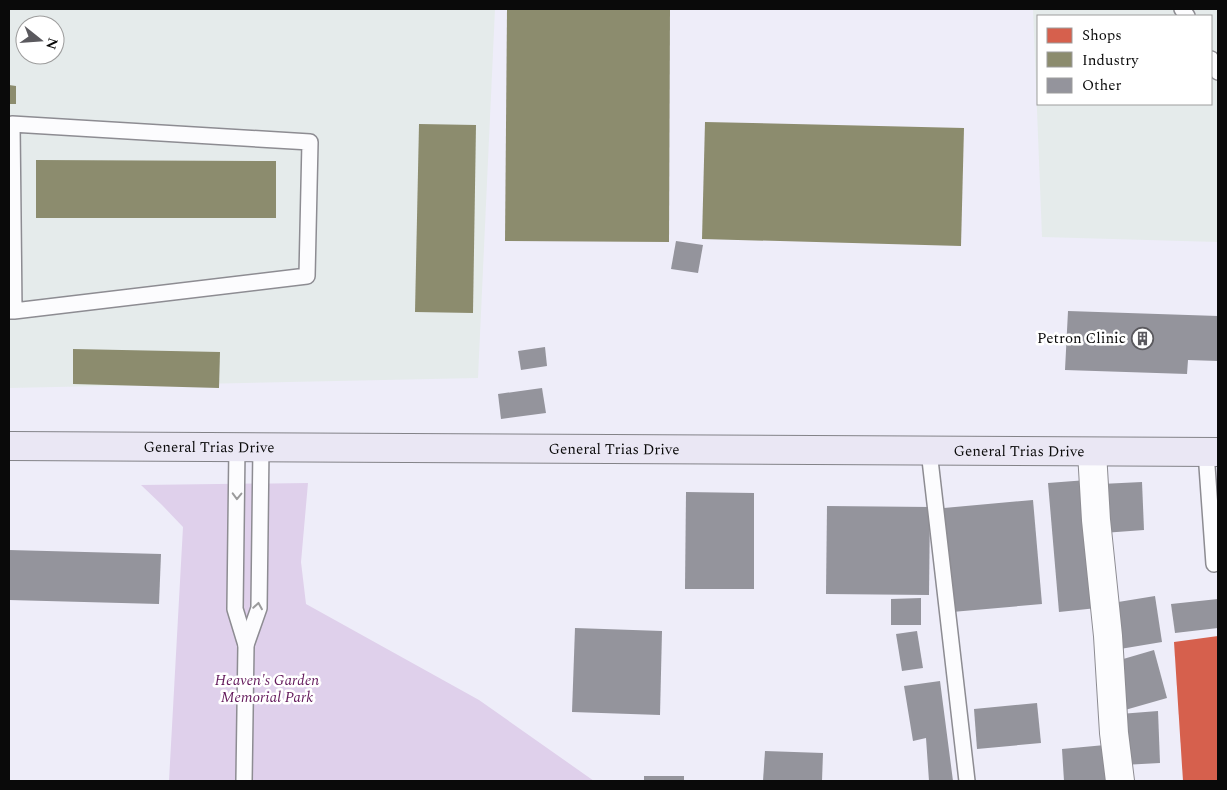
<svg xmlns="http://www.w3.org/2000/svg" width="1227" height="790" font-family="Spectral,serif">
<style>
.industrial{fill:#e5ebeb;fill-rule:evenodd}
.cemetery{fill:#dfd0eb}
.shops{fill:#d6604d}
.industry{fill:#8c8c6e}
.building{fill:#94949c}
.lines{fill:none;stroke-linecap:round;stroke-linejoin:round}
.service-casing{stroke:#8d8c92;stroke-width:18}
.minor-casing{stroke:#8d8c92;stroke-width:30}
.secondary-casing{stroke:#838388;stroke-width:30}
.service{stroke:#fcfcfe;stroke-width:15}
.minor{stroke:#fcfcfe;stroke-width:28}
.secondary{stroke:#eae7f4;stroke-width:28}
.oneway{stroke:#9b9b9c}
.labels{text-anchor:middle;stroke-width:5;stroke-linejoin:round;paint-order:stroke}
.poi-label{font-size:15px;fill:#0a0a0a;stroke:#fff;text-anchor:end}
.street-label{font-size:15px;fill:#0a0a0a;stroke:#fff}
.park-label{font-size:15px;font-style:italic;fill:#63195b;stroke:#fff}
</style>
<rect width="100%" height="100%" fill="#eeedf9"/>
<g class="industrial">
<path d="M9,9h486l-17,369 -469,10zM25,25h30v30h-30z"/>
<path d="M1033,9h185v233l-176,-5zM1038,16h173v88h-173z"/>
</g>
<path class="cemetery" d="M308,483l-7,79 5,42 173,96 115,81h-425l14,-254 -21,-22 -21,-20z"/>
<path class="shops" d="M1218,636v145h-35l-9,-139z"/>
<g class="industry">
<path d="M507,9h163l-1,233 -164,-1z"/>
<path d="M9,85l7,1v18h-7z"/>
<path d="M705,122l259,6 -3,118 -259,-7z"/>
<path d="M419,124l57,1 -3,188 -58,-1z"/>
<path d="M36,160l240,1v57h-240z"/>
<path d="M73,349l147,3 -1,36 -146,-4z"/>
</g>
<g class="building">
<path d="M676,241l27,4 -5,28 -27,-4z"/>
<path d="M1068,311l150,5v45l-30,-1 -1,14 -122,-4z"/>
<path d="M545,347l2,19 -26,4 -3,-19z"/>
<path d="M542,388l4,25 -45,6 -3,-25z"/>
<path d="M1087,480l10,128 -38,4 -11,-129z"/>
<path d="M1142,482l2,48 -41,3 -2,-49z"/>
<path d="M686,492l68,1v96h-69z"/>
<path d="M1033,500l9,104 -90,8 -8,-104z"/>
<path d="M827,506l103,1 -1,88 -103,-1z"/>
<path d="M9,550l152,4 -2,50 -150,-4z"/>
<path d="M1155,596l7,46 -42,7 -8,-46z"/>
<path d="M921,598v27h-30v-26z"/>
<path d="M1218,599v29l-43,5 -4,-29z"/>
<path d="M575,628l87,3 -2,84 -88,-3z"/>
<path d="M917,631l6,37 -21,3 -6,-37z"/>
<path d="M1154,650l13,48 -42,12 -12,-48z"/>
<path d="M940,681l13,100h-24l-3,-43 -13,3 -9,-55z"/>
<path d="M1037,703l4,40 -64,6 -3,-40z"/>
<path d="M1158,711l2,52 -37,2 -3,-51z"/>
<path d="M1105,745l3,36h-44l-2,-32z"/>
<path d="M765,751l58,2 -1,28h-59z"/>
<rect x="644" y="776" width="40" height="5"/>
</g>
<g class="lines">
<defs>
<g id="service">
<path d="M1182,9l5,7"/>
<path d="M1211,59l7,13"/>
<path d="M9,311h5l293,-35 3,-134 -298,-18 2,187"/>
<path d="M237,447l-2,162 11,36"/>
<path d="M929,451l38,330"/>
<path d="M1206,452l8,112"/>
<path d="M244,781l2,-136 13,-37 2,-161"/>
</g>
<path id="minor" d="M1092,452l4,68 12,116 6,97 6,48"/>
<g id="secondary">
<path id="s1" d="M9,446l1209,6"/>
</g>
</defs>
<use href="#service" class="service-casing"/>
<use href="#minor" class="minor-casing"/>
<use href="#secondary" class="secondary-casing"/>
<use href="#service" class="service"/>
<use href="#minor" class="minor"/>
<use href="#secondary" class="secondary"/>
</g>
<defs><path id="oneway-chevron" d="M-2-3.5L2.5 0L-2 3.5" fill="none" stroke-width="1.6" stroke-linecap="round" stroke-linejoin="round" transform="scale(1.25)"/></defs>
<g class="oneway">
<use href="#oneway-chevron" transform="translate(237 496) rotate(91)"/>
<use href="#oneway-chevron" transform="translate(258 606) rotate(-81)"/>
</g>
<defs>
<symbol id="building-ring" viewBox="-11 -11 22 22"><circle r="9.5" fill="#fff" stroke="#5a595e" stroke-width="1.5"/><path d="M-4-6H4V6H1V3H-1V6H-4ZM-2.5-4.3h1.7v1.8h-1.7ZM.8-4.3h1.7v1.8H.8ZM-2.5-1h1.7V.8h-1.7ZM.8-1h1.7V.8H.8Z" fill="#5a595e"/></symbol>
</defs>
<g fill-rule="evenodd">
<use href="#building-ring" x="1130" y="326" width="25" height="25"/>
</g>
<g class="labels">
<g class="poi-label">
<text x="1126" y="343">Petron Clinic</text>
</g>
<g class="street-label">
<text dy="5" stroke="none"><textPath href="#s1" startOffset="200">General Trias Drive</textPath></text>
<text dy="5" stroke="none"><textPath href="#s1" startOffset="605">General Trias Drive</textPath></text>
<text dy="5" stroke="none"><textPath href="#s1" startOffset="1010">General Trias Drive</textPath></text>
</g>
<g class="park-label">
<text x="267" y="685">Heaven's Garden<tspan x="267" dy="17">Memorial Park</tspan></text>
</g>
</g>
<rect width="1227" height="790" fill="none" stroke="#0a0a0a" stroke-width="20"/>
<rect x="1037" y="15" width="175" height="90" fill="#ffffff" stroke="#9d9d9d"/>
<rect x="1047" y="28" width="25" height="15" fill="#d6604d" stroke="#9d9d9d"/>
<text x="1082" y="40" font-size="15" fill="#0a0a0a">Shops</text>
<rect x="1047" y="52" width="25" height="15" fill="#8c8c6e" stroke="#9d9d9d"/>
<text x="1082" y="65" font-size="15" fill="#0a0a0a">Industry</text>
<rect x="1047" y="78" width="25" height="15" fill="#94949c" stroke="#9d9d9d"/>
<text x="1082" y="90" font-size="15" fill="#0a0a0a">Other</text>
<g transform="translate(40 40) rotate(107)"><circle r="24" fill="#ffffff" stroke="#9d9d9d"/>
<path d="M0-4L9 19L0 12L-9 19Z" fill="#5a595e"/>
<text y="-8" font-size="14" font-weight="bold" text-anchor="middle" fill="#0a0a0a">N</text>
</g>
</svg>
